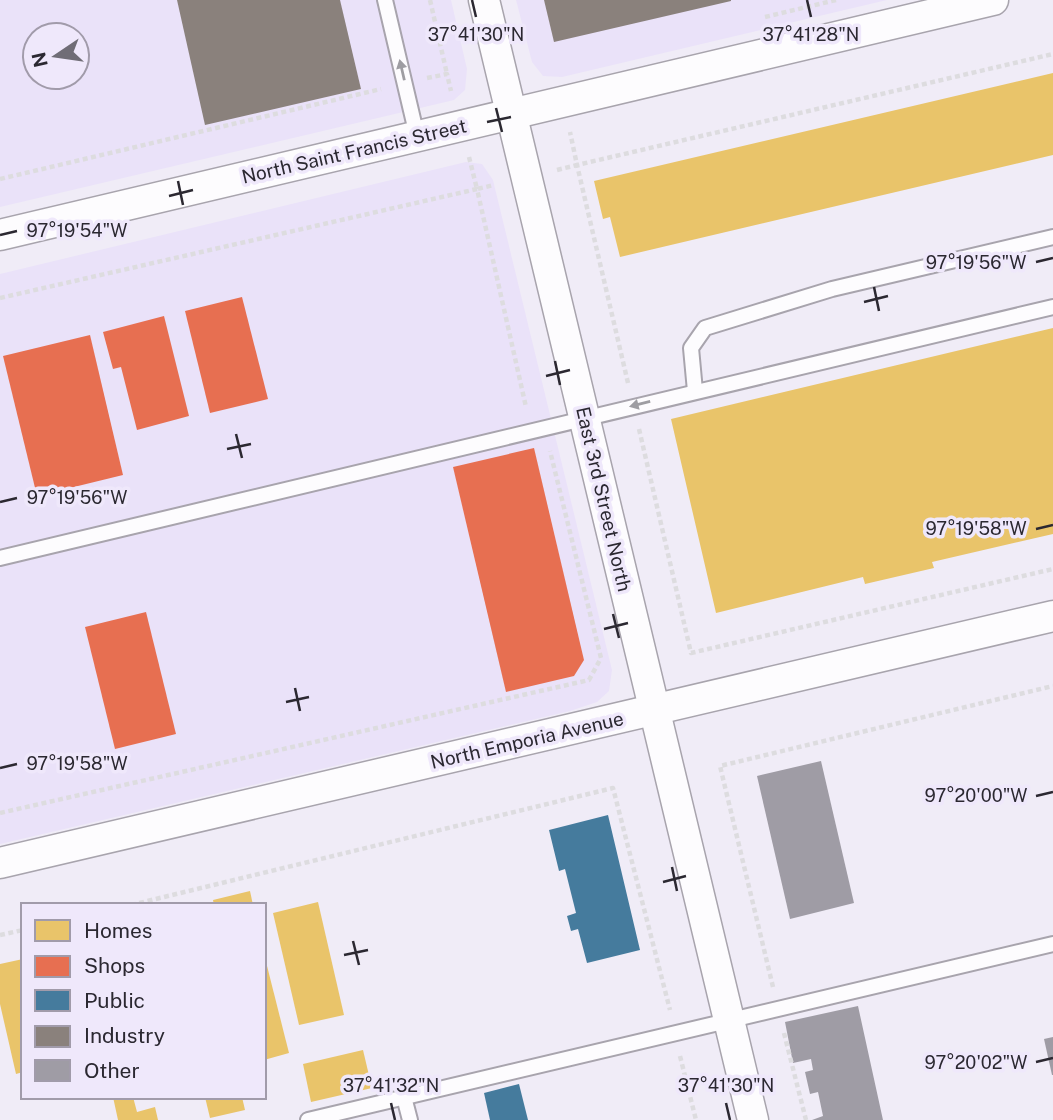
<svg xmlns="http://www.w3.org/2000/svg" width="1053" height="1120" font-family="'Public Sans',sans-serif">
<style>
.built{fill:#eae2f9;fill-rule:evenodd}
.homes{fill:#e9c46a}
.shops{fill:#e76f51}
.public{fill:#457b9d}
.industry{fill:#8a817c}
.building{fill:#9f9ca5}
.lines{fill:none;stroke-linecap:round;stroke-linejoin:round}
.service-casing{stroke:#a8a4ad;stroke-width:18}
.minor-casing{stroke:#a8a4ad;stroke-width:33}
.path{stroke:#dddcdf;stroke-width:4.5;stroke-dasharray:5 3.5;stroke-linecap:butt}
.service{stroke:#fdfcfe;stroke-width:14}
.minor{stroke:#fdfcfe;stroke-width:30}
.oneway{fill:#9e9da2}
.ticks{fill:none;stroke:#2b2831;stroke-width:2.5}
.labels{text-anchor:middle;stroke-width:7;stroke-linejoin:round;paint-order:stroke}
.street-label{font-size:19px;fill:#2b2831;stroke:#efe8fb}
.ticks-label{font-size:18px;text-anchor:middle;fill:#2b2831;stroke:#efe8fb;stroke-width:7;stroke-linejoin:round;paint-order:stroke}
</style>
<rect width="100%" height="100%" fill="#f0ecf7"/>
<g class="built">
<path d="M0,0h451l16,69 -2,21 -11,10 -454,107zM35,35h42v42h-42z"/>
<path d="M516,0h371l-325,77 -19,-1 -11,-14z"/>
<path d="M466,162l16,2 11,16 119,490 -3,21 -12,11 -27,9 -570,133v-570z"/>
</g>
<g class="homes">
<path d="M1053,73v82l-433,102 -10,-40 -7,2 -9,-38z"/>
<path d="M1053,328v206l-121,28 2,6 -69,16 -2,-7 -147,36 -45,-194z"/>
<path d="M250,891l3,14h-39l-1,-5z"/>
<path d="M318,902l26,113 -45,10 -26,-112z"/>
<path d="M264,954l25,99 -25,7z"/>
<path d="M23,959v113l-7,2 -16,-70v-40z"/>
<path d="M363,1050l9,38 -61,14 -8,-38z"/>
<path d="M113,1097h20l4,15 18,-5 3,13h-40z"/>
<path d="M205,1097h37l3,13 -35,8z"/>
</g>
<g class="shops">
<path d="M242,297l26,102 -58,14 -25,-102z"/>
<path d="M164,316l25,100 -52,14 -16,-63 -8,2 -10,-37z"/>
<path d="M90,335l33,140 -86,21 -34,-140z"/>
<path d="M534,448l50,212 -10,16 -68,16 -53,-225z"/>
<path d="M146,612l30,122 -61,15 -30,-122z"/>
</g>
<g class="public">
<path d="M608,815l32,135 -53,13 -9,-34 -7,2 -4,-15 9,-3 -11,-44 -6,2 -10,-41z"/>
<path d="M519,1084l9,36h-38l-6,-27z"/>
</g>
<g class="industry">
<path d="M177,0h163l21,89 -156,36z"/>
<path d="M544,0h187v1l-177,41z"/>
</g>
<g class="building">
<path d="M821,761l33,142 -64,16 -33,-143z"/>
<path d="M858,1006l25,114h-71l11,-4 -5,-24 -8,2 -5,-22 8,-2 -2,-11 -18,4 -8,-41z"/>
<path d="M1053,1037v38h-1l-8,-36z"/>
</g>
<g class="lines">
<defs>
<g id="service">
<path d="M385,0l32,136"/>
<path d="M695,391l-4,-43 14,-20 127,-39 221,-52"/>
<path d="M0,558l1053,-251"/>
<path d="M404,1097l6,23"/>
<path d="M308,1120l745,-176"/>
</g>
<g id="minor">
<path d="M484,0l269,1120"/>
<path d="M0,235l993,-235"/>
<path d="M0,863l1053,-247"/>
</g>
</defs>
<use href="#service" class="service-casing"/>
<use href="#minor" class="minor-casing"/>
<g class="path">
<path d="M430,0l17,74"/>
<path d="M765,17l71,-17"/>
<path d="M427,78l20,-4 4,17"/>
<path d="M469,157l8,32 17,-4"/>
<path d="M557,170l20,-5 -7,-33"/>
<path d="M0,179l381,-90"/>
<path d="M0,298l477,-109 49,218"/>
<path d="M628,383l-51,-218 476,-111"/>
<path d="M639,429l52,224 362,-84"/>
<path d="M0,813l589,-133 12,-22 -51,-207"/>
<path d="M131,905l482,-117 57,222"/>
<path d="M0,935l23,-5"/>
<path d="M773,987l-53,-221 333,-80"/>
<path d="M784,1033l22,87"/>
<path d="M680,1056l16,64"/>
</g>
<use href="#service" class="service"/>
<use href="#minor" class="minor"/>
</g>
<defs><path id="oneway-solid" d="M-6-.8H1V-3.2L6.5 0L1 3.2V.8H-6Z" transform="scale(1.75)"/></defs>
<g class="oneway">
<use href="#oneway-solid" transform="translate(402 70) rotate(-103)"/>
<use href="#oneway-solid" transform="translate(640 404) rotate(166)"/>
</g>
<path class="ticks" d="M472,0l4,17M807,0l4,17M496,108l6,24M487,122l24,-5M178,181l5,24M169,196l24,-6M0,235l17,-4M1036,262l17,-4M874,287l5,24M864,302l24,-6M555,361l5,24M546,376l24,-6M236,434l6,24M227,449l24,-5M0,502l17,-4M1036,529l17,-4M613,614l6,24M604,629l24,-6M295,688l5,23M286,702l23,-5M0,768l17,-4M1036,796l17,-4M672,867l5,24M663,882l23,-6M353,941l6,24M344,955l24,-5M1036,1062l17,-4M391,1103l4,17M726,1103l4,17"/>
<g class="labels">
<g class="street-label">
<text transform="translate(354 151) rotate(-13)" y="7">North Saint Francis Street</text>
<text transform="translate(604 499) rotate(77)" y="7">East 3rd Street North</text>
<text transform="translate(527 740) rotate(-13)" y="7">North Emporia Avenue</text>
</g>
</g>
<g class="ticks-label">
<text x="476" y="41">37°41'30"N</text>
<text x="811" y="41">37°41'28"N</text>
<text x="77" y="237">97°19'54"W</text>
<text x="976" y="269">97°19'56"W</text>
<text x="77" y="504">97°19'56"W</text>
<text x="976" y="535">97°19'58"W</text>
<text x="77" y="770">97°19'58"W</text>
<text x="976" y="802">97°20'00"W</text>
<text x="976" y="1069">97°20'02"W</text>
<text x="391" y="1092">37°41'32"N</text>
<text x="726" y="1092">37°41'30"N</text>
</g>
<rect x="21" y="903" width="245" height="196" fill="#efe8fb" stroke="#a19baa" stroke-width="2"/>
<rect x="35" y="920" width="35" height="21" fill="#e9c46a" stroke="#a19baa" stroke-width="2"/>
<text x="84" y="938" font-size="21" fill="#2b2831">Homes</text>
<rect x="35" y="956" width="35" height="21" fill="#e76f51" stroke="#a19baa" stroke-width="2"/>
<text x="84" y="973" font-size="21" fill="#2b2831">Shops</text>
<rect x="35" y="990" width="35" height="21" fill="#457b9d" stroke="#a19baa" stroke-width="2"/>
<text x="84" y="1008" font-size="21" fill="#2b2831">Public</text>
<rect x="35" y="1026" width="35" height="21" fill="#8a817c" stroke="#a19baa" stroke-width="2"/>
<text x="84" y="1043" font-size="21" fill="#2b2831">Industry</text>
<rect x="35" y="1060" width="35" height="21" fill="#9f9ca5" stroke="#a19baa" stroke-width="2"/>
<text x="84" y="1078" font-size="21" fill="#2b2831">Other</text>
<g transform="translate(56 56) rotate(257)"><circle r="33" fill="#efe8fb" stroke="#a19baa" stroke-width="2"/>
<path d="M0-5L12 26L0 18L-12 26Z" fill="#706d76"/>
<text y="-10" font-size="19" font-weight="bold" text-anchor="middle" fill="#2b2831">N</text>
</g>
</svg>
